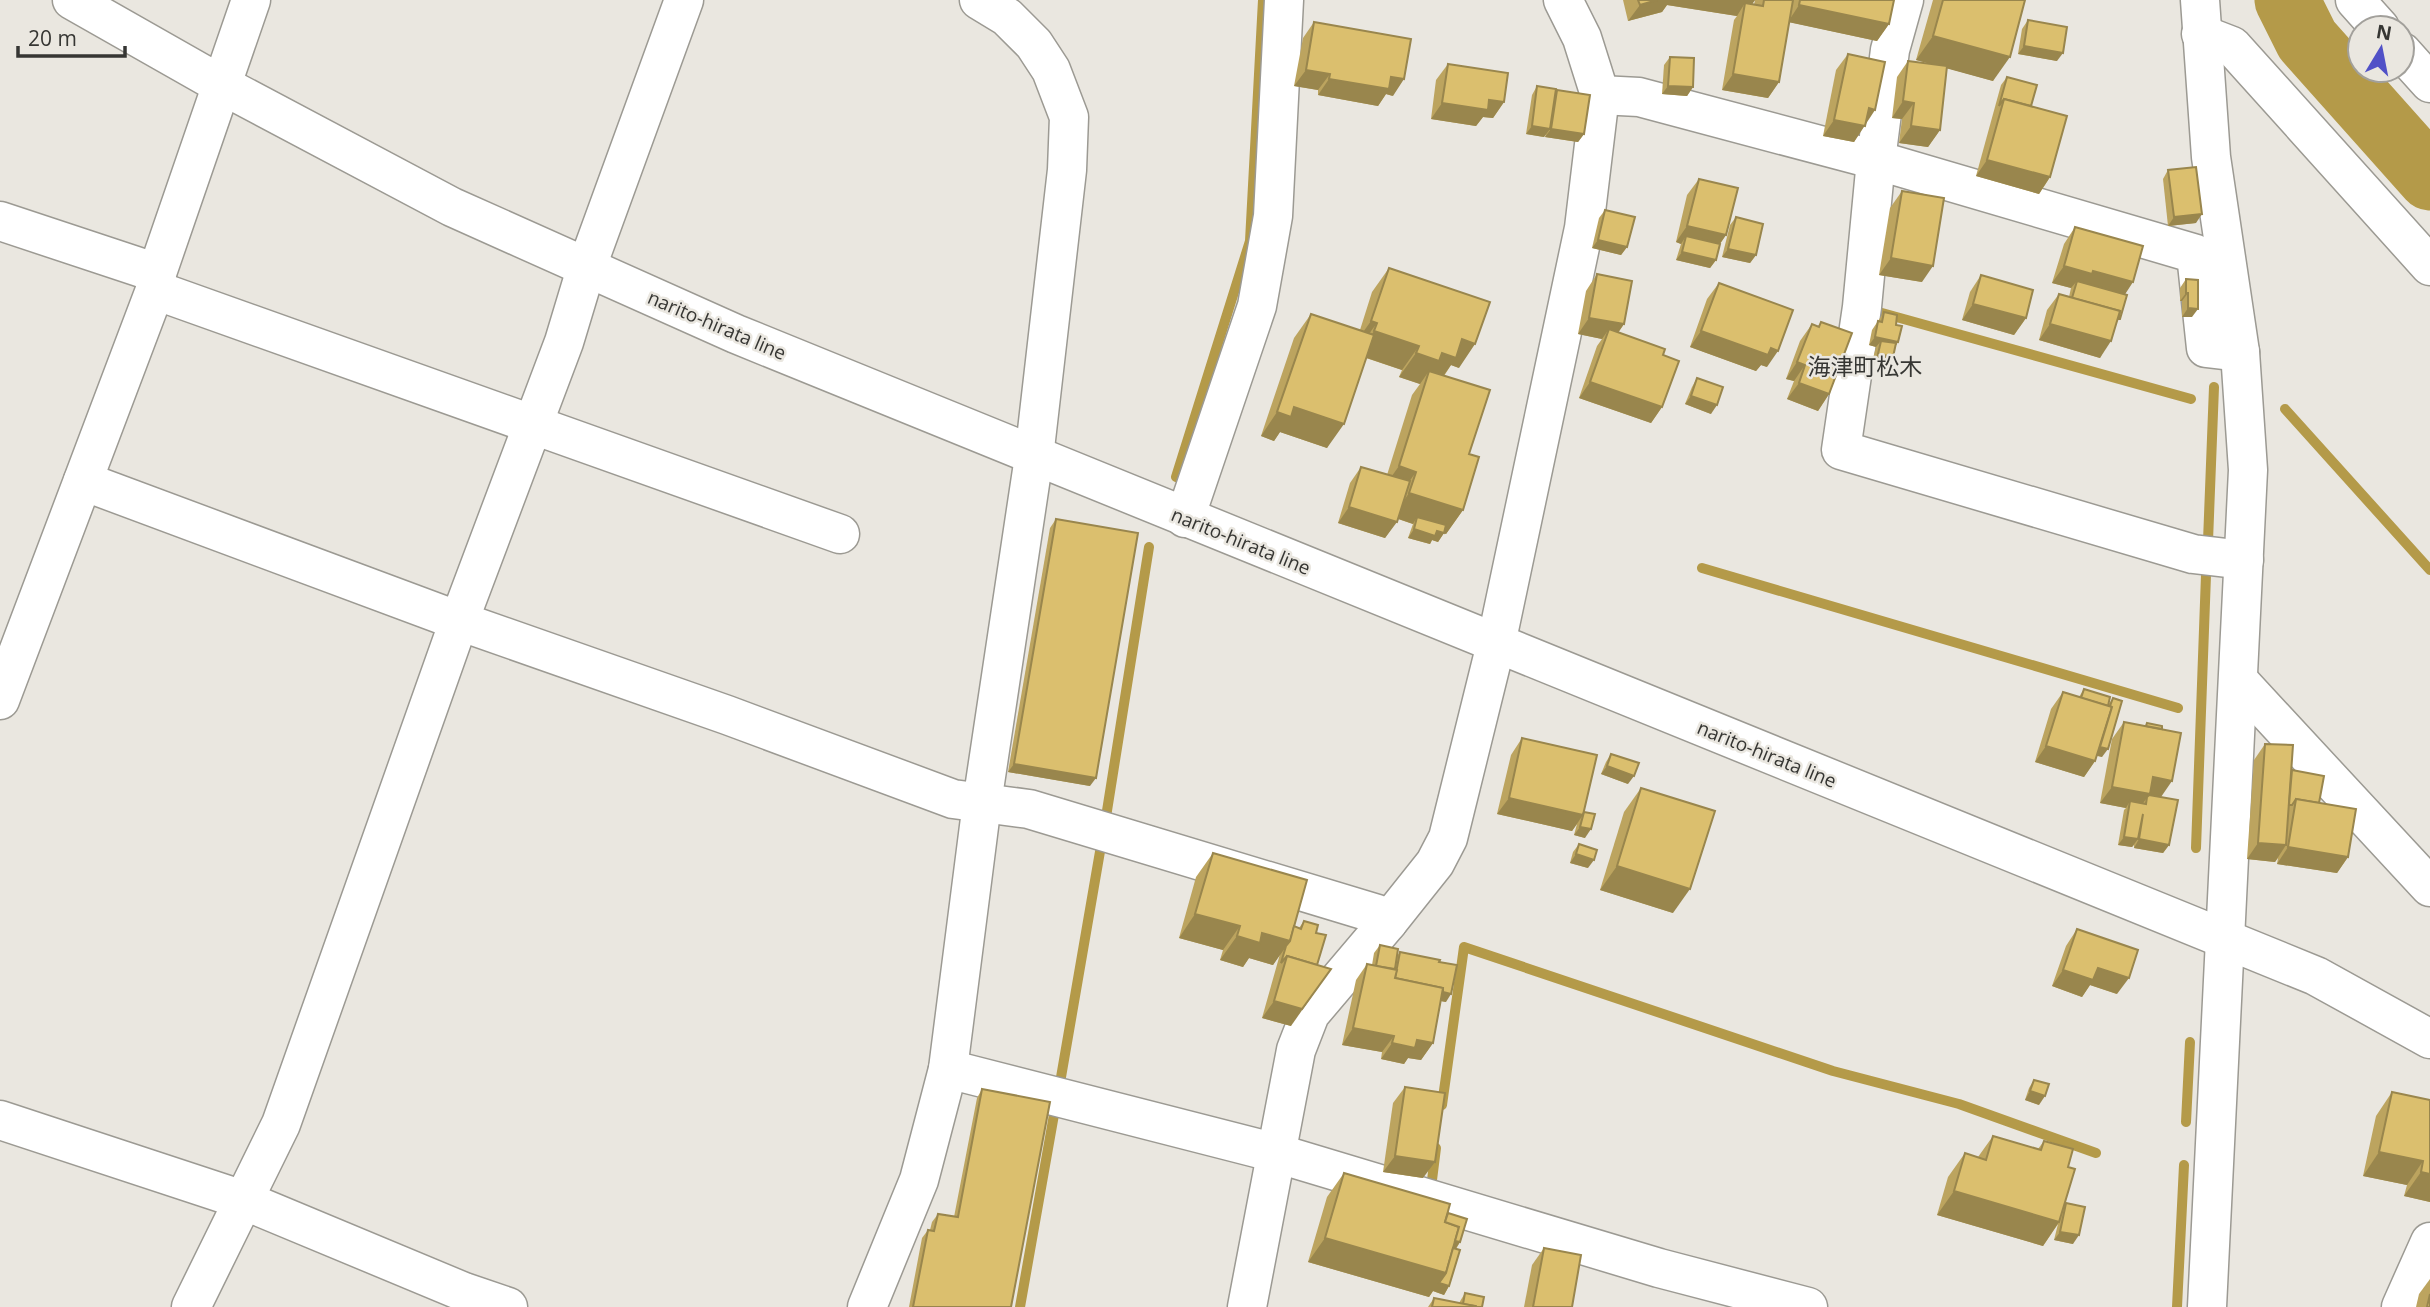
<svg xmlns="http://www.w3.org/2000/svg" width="2430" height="1307" font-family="'Open Sans','Noto Sans JP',sans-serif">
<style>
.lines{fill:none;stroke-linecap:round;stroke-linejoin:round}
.stream{stroke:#b49a49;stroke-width:10}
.river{stroke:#b49a49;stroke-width:65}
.minor-casing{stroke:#9c9a93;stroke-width:41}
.major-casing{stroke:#9c9a93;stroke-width:41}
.minor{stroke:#fff;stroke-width:38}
.major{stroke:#fff;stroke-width:38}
.wall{fill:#bca45f}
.shaded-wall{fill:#99864d}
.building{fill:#dbbf6e;stroke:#99864d;stroke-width:2}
.labels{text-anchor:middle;stroke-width:5;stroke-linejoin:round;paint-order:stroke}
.street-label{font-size:19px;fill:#363633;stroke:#eae7e0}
.quarter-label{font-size:23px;fill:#363633;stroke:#eae7e0}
</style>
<rect width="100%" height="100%" fill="#eae7e0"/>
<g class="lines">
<g class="stream">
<path d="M1882,313l309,86"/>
<path d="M2285,409l145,161"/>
<path d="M1176,477l74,-236 13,-241"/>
<path d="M2208,541l6,-154"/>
<path d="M1702,568l476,140"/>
<path d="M1106,817l43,-270"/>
<path d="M2196,848l10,-273"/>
<path d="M1060,1083l42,-243"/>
<path d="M1442,1105l22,-158 369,124 126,33 137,49"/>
<path d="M2186,1122l4,-80"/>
<path d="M1432,1180l4,-32"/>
<path d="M1020,1307l35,-198"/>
<path d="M2177,1307l7,-142"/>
</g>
<path class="river" d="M2287,0l20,40 123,138"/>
<defs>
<g id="minor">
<path d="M1904,0l-14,50 -14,110 -14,147 -21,143 352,104 51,6"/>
<path d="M2200,0l11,157 29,195 8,118 -41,837"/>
<path d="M2355,0l25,28"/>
<path d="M2201,34l31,12 198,220"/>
<path d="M2402,52l28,31"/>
<path d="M1600,95l39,2 237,63 320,94 10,94 34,4"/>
<path d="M0,221l157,52"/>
<path d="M155,290l685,244"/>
<path d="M83,481l376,140 268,94 226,84 76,10 348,105 11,8"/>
<path d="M1185,518l72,-212 16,-90 11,-216"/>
<path d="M2239,681l191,206"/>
<path d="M0,700l155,-410 2,-17 94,-273"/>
<path d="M948,1069l328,84 383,115 149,39"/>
<path d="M0,1120l243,80 221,92 44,15"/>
<path d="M191,1307l90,-183 178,-503 105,-279 22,-73 98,-269"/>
<path d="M867,1307l52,-127 29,-111 34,-266 52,-346 33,-287 2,-53 -18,-47 -17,-26 -27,-27 -28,-17"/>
<path d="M1247,1307l49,-257 14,-36 78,-92 47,-59 13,-25 48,-194 88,-416 16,-133 -18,-57 -19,-38"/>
<path d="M2401,1307l29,-65"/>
</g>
<path id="major" d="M72,0l148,84 232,123 284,127 1580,642 114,63"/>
</defs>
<use href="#minor" class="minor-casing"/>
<use href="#major" class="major-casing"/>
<use href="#minor" class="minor"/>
<use href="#major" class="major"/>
</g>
<g class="wall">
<path d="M1623,0h132l-3,4 2,1 1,-5h139l-5,24 -12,17 -88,-19 -10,60 -11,16 -46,-8 12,-70 3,-4 -70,-11 -5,7 -34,9z"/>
<path d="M1933,0h92l-32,81 -46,-13 -7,62 -12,17 -29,-4 3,-24 -10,-1 5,-41 11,-16 24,3 -16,-4z"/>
<path d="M2028,20l29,41 -39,-7 4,-25z"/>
<path d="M1314,22l79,74 -7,-2 -8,12 -60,-11v-5l-24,-4 9,-48z"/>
<path d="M1848,54l18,69 -12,19 -31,-6 13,-66z"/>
<path d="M1670,57l23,30 -6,9 -25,-2 2,-29z"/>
<path d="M1448,64l56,38 -11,16 -10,-1 -7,9 -45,-7 5,-39z"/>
<path d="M2007,77l24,29 19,71 -11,17 -63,-18 25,-91z"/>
<path d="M1537,86l18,7 2,-3 27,44 -6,8 -33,-5 1,-3 -2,3 -18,-3 6,-39z"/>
<path d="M2168,170l28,53 -28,3 -5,-47z"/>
<path d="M1699,179l27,56 -6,9 -4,16 -6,8 -34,-8 5,-16 -5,-2 11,-47z"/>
<path d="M1902,191l20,91 -43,-7 11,-67z"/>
<path d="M1605,210l22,37 -6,8 -29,-7 7,-30z"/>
<path d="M1736,217l20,38 -6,8 -28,-6 8,-32z"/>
<path d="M2075,227l50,67 -9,30 -16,34 -61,-18 8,-30 12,-16 10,3 2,-9 -19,-5 12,-39z"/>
<path d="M1389,268l70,100 -8,-3 -7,11 25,78 -6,56 -17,24 -2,-1 -6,9 -6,-2 -2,4 -22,-6 5,-14 -15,-5 -13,19 -47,-15 12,-40 11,-16 26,8 25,-80 8,-11 -21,-7 3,-7 -36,-12 -39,90 -47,-16 -6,9 -13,-5 33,-98 17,-24 49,16 12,-38z"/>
<path d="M1597,274l27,50 -6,9 45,22 -1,52 -11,16 -72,-25 18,-52 5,-7 -24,-5 8,-43z"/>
<path d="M1981,275l45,43 -12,17 -52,-15 8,-28z"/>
<path d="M2186,279l6,38h-10v-16h-2v-13z"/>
<path d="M1719,283l48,84 -6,-2 -5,6 -66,-24 17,-48z"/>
<path d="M1884,312l12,13 2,17 -3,5 -2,10 -6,8 -15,-3 4,-15 -7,-2 3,-15z"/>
<path d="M1821,322l8,72 -11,17 -31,-12 7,-18 -8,-2 14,-38 12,-17 6,2z"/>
<path d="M1697,378l14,36 -26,-10 7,-17z"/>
<path d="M1056,519l34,267 -82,-14 42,-244z"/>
<path d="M2084,689l24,16 5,-7 -11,59 -5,-1 -2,5 -11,16 -49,-15 16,-53 12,-17 16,5z"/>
<path d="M2124,722l21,4 2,-3 14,74 8,48 -6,8 -29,-5v-3l-2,2 -14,-2 6,-35 2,-2 -26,-5 12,-64z"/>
<path d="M1522,738l62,74 1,26 -11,-3 3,-11 -5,7 -75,-17 14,-59z"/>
<path d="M2265,744l26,27 28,32 29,54 -11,16 -60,-9 1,-6 -3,4 -28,-3 7,-99z"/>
<path d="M1611,754l17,30 -27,-10 5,-12z"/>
<path d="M1641,788l32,125 -73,-23 24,-78z"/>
<path d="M1579,844l9,24 -18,-5 3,-11z"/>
<path d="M1213,853l81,73 5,2 5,-7 -13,105 -29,-8 18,-64 -7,11 -24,-7 -6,9 -23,-7 3,-10 -44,-12 17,-61z"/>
<path d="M2077,929l40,65 -27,-9 -8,12 -30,-11 14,-40z"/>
<path d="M1380,945l17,11 3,-4 39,10 7,40 -5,-1 -8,42 -12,17 -13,-2 -4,6 -23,-5 1,-7 -40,-7 14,-65 11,-16 5,1 2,-12z"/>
<path d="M2034,1080l5,25 -14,-5 4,-12z"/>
<path d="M1405,1087l18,91 -40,-6 10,-69z"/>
<path d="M982,1089l29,218h-102l13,-69 6,-8h2l2,-8 6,-8 16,3 23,-119z"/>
<path d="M2392,1092l38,8v102l-26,-6 3,-11 -44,-9 13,-60z"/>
<path d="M1993,1136l45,13 6,-8 24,26 -4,40 2,-4 7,41 -19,-4 4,-16 -15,22 -106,-31 11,-38 17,-24 13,4z"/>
<path d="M1344,1173l104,40 12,29 -4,7 -7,37 -5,9 -11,-4 -4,6 -121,-35 19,-65z"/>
<path d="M1544,1248l28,59h-48l8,-42z"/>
<path d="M2430,1279v28h-14l3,-13z"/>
<path d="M1465,1293l17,14h-54l6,-9 25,5z"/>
</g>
<g class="shaded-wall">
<path d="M1657,0h98l-12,17 2,-14 -8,13 -70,-11 -5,7 -34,9 12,-16z"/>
<path d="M1799,5l90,19 -12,17 -89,-19z"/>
<path d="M1933,36l77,21 -17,24 -77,-21z"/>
<path d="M2024,46l39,7 -6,8 -39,-7z"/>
<path d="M1306,70l24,4 -12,16 -24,-4z"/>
<path d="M1733,74l46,8 -11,16 -46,-8z"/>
<path d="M1391,77l13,2 -11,17 -7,-2 -8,12 -60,-11 11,-16z"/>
<path d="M1668,86l25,1 -6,9 -25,-2z"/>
<path d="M1489,100l15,2 -11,16 -10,-1 -7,9 -45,-7 11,-16z"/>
<path d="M1903,101l11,2 -12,16 -10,-1z"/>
<path d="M1869,108l6,2 -21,32 -31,-6 11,-16z"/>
<path d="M1532,126l18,3 -6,8 -18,-3z"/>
<path d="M1911,126l29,4 -12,17 -29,-4z"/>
<path d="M1551,129l33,5 -6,8 -33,-5z"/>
<path d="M1987,160l63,17 -11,17 -63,-18z"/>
<path d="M2202,214l-6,9 -28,3 6,-9z"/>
<path d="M1687,226l39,9 -12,17 -28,-16 -5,8 -5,-2z"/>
<path d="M1598,240l29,7 -6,8 -29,-7z"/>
<path d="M1728,249l28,6 -6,8 -28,-6z"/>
<path d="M1682,252l34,8 -6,8 -34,-8z"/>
<path d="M1891,258l42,8 -11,16 -43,-7z"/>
<path d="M2064,266l29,5 40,11 -11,17 -45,-18 -6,7 -19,-5z"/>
<path d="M2186,293h2l-6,8h-2z"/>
<path d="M1973,304l53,14 -12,17 -52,-15z"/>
<path d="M2188,308l10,1 -6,8h-10z"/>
<path d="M1589,318l35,6 -12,17 -3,-12 -7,10 -24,-5z"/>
<path d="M1371,321l6,2 -17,23 -6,-1z"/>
<path d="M2050,324l61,17 -11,17 -61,-18z"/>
<path d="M1374,331l45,15 -17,24 -44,-15z"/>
<path d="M1701,331l70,17 7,3 -11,16 -6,-2 -5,6 -66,-24z"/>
<path d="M1875,337l23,5 -5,8 -12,-9 -5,6 -7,-2z"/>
<path d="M1462,339l13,5 -16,24 -8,-3 -12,17 -10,-11 -9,13 -21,-7 17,-24h26z"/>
<path d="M1878,354l15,3 -6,8 -15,-3z"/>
<path d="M1797,362l8,3 -11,16 -8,-2z"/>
<path d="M1590,382l72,25 -11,16 -72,-25z"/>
<path d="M1799,383l30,11 -11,17 -31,-12z"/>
<path d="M1691,396l26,9 -6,9 -26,-10z"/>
<path d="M1294,407l50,17 -17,24 -47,-16 -6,9 -13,-5 16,-24z"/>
<path d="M1399,466l17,6 -17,24 -17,-6z"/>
<path d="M1409,493l54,17 -17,24 -2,-1 -6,9 -6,-2 -2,4 -22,-6 6,-9 23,2 -20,-14 -4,7 -20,-7z"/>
<path d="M1349,507l48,15 -12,16 -47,-15z"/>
<path d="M2046,746l49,15 -11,16 -49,-15z"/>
<path d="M2098,746l10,3 -6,8 -10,-3z"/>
<path d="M1014,764l82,14 -6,8 -82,-14z"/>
<path d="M1607,766l27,10 -6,8 -27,-10z"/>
<path d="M2153,777l19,4 -11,16 -12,-2 -11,15 -8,-9 -4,7 -26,-5 12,-16z"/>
<path d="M1509,798l74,17 -11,16 -75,-17z"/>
<path d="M1580,827l11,2 -6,9 -11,-3z"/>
<path d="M2124,837l14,2 -6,8 -14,-2z"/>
<path d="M2139,839l30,6 -6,8 -29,-5z"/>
<path d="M2258,843l28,2 -11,17 -28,-3z"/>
<path d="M2288,847l60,10 -11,16 -60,-9z"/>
<path d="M1576,854l18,6 -6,8 -18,-5z"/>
<path d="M1617,866l73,23 -17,24 -73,-23z"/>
<path d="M1195,914l45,12 -17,24 -44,-12z"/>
<path d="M1262,933l28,8 -17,24 -24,-7 -6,9 -23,-7 17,-24z"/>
<path d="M2098,968l31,10 -12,16 -27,-9 -8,12 -30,-11 11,-16z"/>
<path d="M1331,969l-40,57 -29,-8 12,-17z"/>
<path d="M1434,990l17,4 -5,8 -17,-3z"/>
<path d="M1353,1028l41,8 -12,16 -40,-7z"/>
<path d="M1417,1040l16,3 -12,17 -13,-2 -4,6 -23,-5 11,-16z"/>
<path d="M2030,1091l15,5 -6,9 -14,-5z"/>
<path d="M2379,1152l44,9 -16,24 -44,-9z"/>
<path d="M1395,1156l40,6 -12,16 -40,-6z"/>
<path d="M2421,1172l9,2v28l-26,-6z"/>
<path d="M1954,1191l105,31 -16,24 -106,-31z"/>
<path d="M2060,1232l19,3 -6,9 -19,-4z"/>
<path d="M1437,1236l23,6 -6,9z"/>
<path d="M1325,1238l121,35 3,13 -5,9 -11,-4 -4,6 -121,-35z"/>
</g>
<g class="building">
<path d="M1638,0h19l-17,5z"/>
<path d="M1764,0h29l-14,82 -46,-8 12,-71 18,3z"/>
<path d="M1800,0h94l-5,24 -90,-19z"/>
<path d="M1943,0h82l-15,57 -77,-21z"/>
<path d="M2028,20l39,7 -4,26 -39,-7z"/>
<path d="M1314,22l97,17 -7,40 -13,-2 -2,12 -60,-10 1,-5 -24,-4z"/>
<path d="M1848,54l37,8 -10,48 -6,-2 -4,18 -31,-6z"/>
<path d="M1670,57l24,1 -1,29 -25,-1z"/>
<path d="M1908,61l39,5 -7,64 -29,-4 3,-23 -11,-2z"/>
<path d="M1448,64l60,9 -4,29 -15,-2 -1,10 -46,-7z"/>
<path d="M2007,77l30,8 -6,21 -27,-7 -5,7z"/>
<path d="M1537,86l19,3 -6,40 -18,-3z"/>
<path d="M1557,90l33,5 -6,39 -33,-5z"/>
<path d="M2004,99l63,17 -17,61 -63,-17z"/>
<path d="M2196,167l6,47 -28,3 -6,-47z"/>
<path d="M1699,179l39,9 -12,47 -39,-9z"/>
<path d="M1902,191l42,7 -11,68 -42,-8z"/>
<path d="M1605,210l30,7 -8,30 -29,-7z"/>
<path d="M1736,217l27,7 -7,31 -28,-6z"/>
<path d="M2075,227l68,19 -10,36 -40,-11 -1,3 -28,-8z"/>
<path d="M1686,236l34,8 -4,16 -34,-8z"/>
<path d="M1389,268l101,34 -15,42 -13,-5 -6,19 -14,-5 -3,8 -23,-8 3,-7 -45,-15 3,-8 -6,-2z"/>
<path d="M1597,274l35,7 -8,43 -35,-6z"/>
<path d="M1981,275l52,15 -7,28 -53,-14z"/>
<path d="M2186,279l12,1v29l-10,-1v-15h-2z"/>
<path d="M2077,281l50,14 -7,24h-2l2,-8 -48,-13z"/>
<path d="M1719,283l74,27 -15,41 -7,-3 -3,7 -67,-24z"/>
<path d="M2059,294l61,17 -9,30 -61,-17z"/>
<path d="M1884,312l13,3 -1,10 6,1 -4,16 -23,-5 3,-16 4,1z"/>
<path d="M1311,314l63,21 -30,89 -50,-17 -3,10 -14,-5z"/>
<path d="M1821,322l31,11 -23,61 -30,-11 6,-18 -8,-3 15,-38 7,3z"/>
<path d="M1609,329l56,20 -2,6 16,6 -17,46 -72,-25z"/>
<path d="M1881,341l15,2 -3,14 -15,-3z"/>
<path d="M1429,371l61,19 -21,64 10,3 -16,53 -54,-17 7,-21 -17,-6z"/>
<path d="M1697,378l26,9 -6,18 -26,-9z"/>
<path d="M1361,467l49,14 -13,41 -48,-15z"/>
<path d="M1417,517l29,8 -2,8 -7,-2 -2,5 -21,-7z"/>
<path d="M1056,519l82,14 -42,245 -82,-14z"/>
<path d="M2084,689l26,8 -2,9 -27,-8z"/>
<path d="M2063,692l49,15 -17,54 -49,-15z"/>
<path d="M2113,698l9,3 -14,48 -8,-2 12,-40 -2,-1z"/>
<path d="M2124,722l57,11 -9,48 -19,-4 -3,17 -38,-7z"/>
<path d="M2147,723l15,3v3l-16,-3z"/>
<path d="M1522,738l75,17 -14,60 -74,-17z"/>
<path d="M2265,744l28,1 -7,100 -28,-2z"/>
<path d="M1611,754l28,9 -5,13 -27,-10z"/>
<path d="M2292,770l32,6 -5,27 -23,-4 -4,6h-3z"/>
<path d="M1641,788l74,23 -25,78 -73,-23z"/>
<path d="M2149,795l29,5 -9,45 -30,-6 4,-25 -5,25 -14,-2 6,-36 16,3 1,-7z"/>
<path d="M2296,799l60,10 -8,48 -60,-10z"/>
<path d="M1584,812l11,2 -4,15 -11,-2z"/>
<path d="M1579,844l18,6 -3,10 -18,-6z"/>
<path d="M1213,853l94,27 -17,61 -28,-8 -2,10 -23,-7 3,-10 -45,-12z"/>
<path d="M1304,921l14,4 -2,8 10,2 -9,30 -30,-9 -6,7 5,-17 4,-5 4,-15 7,3z"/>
<path d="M2077,929l61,21 -9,28 -31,-10 -5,12 -30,-10z"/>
<path d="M1380,945l18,4 -3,20 -19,-3z"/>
<path d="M1400,952l40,8 -1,2 18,3 -6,29 -8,-2v-4l-48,-10z"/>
<path d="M1287,956l44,13 -29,40 -28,-8z"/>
<path d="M1367,964l30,6 -2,8 48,10 -10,55 -16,-3 -2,8 -23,-5 2,-7 -41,-8z"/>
<path d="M2034,1080l15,4 -4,12 -15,-5z"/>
<path d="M1405,1087l40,6 -10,69 -40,-6z"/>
<path d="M982,1089l68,13 -39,205h-98l15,-77 6,1 4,-17 20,3z"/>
<path d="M2392,1092l38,8v74l-9,-2 2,-11 -44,-9z"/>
<path d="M1993,1136l48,14 3,-9 29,8 -5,18 7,2 -16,53 -105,-31 11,-38 21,7z"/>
<path d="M1344,1173l106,31 -5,18 14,5 -13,46 -121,-35z"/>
<path d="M2066,1203l19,4 -6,28 -19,-3z"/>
<path d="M1448,1213l19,6 -7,23 -5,-1 4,-14 -14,-5z"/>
<path d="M1453,1248l7,2 -11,36 -10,-3 7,-10z"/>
<path d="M1544,1248l37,7 -9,52h-39z"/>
<path d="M1465,1293l19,4 -2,10h-8l1,-1 -12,-2z"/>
<path d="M2430,1294v13h-3z"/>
<path d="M1434,1298l41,8 -1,1h-42z"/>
</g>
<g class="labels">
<g class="street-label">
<text transform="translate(717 325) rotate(23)" y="7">narito-hirata line</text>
<text transform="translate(1241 541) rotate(22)" y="7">narito-hirata line</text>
<text transform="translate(1767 754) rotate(22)" y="7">narito-hirata line</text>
</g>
<g class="quarter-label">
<text x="1865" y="375">海津町松木</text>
</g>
</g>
<g transform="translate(2381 49) rotate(10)"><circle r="33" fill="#eae7e0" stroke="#a2a09b" stroke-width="2"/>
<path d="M0-5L12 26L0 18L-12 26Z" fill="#5151c7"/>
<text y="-10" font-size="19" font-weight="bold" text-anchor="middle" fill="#363633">N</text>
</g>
<path d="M18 46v10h107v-10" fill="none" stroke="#363633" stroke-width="3.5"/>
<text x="28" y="46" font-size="21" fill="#363633" stroke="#eae7e0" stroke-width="5" paint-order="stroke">20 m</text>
</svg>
